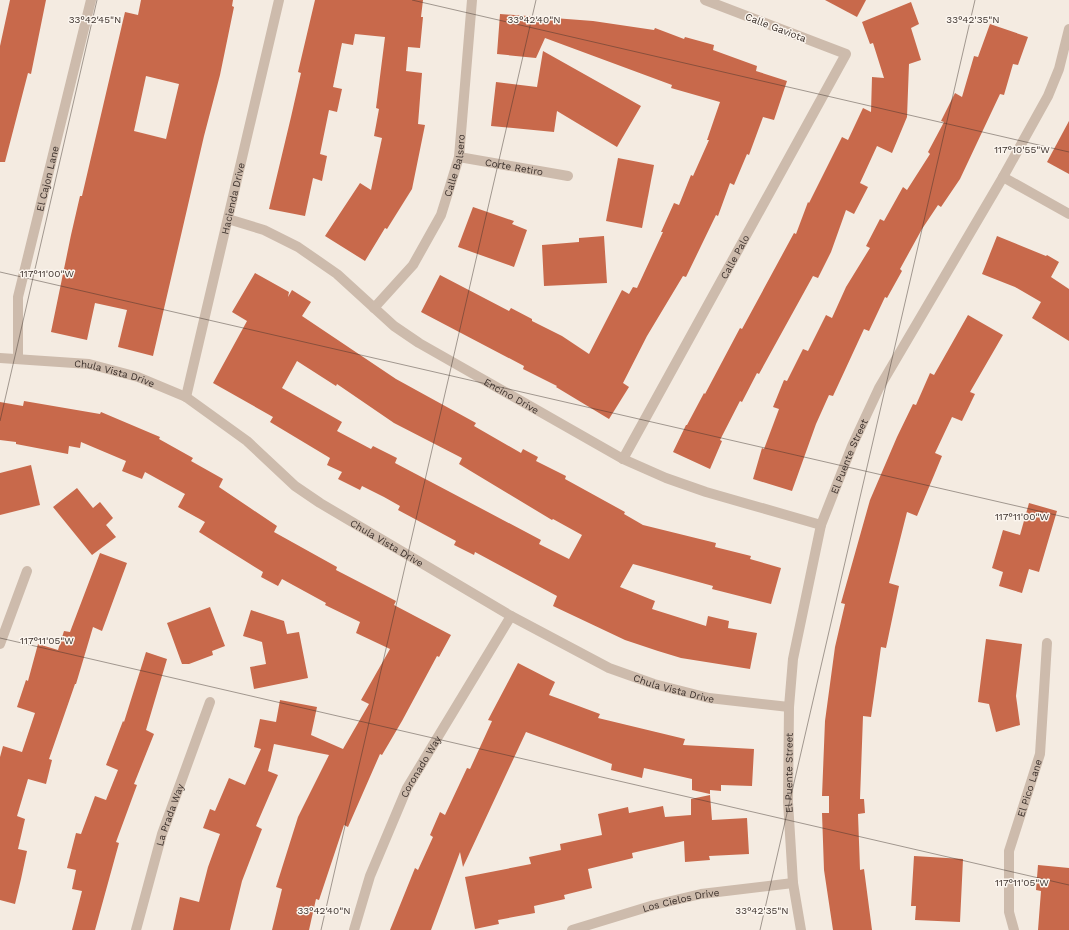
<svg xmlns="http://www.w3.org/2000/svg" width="1069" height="930" font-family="'Work Sans',sans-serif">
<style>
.building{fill:#c8694b;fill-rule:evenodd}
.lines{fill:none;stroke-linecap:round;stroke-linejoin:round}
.street{stroke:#cdbbac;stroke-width:10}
.ticks{fill:none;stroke:#3b302b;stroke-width:1;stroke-opacity:0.45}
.labels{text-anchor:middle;stroke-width:3;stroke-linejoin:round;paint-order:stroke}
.street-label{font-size:10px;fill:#3b302b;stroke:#fbf5ee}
.ticks-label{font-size:10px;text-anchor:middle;fill:#3b302b;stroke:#fbf5ee;stroke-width:3;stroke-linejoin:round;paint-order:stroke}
</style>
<rect width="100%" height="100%" fill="#f4ebe1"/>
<g class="building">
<path d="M10,0h36l-15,74 -3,-1 -23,89h-5v-116z"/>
<path d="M141,0h92l-1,6 2,1 -14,68 -16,61 -51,220 -35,-9 9,-37 -32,-7 -8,37 -36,-8 20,-97 9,-39h2l43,-184 13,3zM146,76l33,8 -13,55 -32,-8z"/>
<path d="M315,0h108l-2,17h2l-3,31 -12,-1 -2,24 16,2 -4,51 7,1 -13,64 -25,40 -2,-1 -20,33 -40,-25 35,-53 11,7 11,-52 -8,-2 5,-27 -3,-1 9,-71 -30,-3 -2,11 -11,-2 -9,44 9,2 -5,23 -8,-2 -9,44 7,2 -5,25 -9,-3 -8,38 -36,-7 22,-92 10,-44 -3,-1z"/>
<path d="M825,0h41l-9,17z"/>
<path d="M911,2l8,22 -8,4 10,32 -12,4 -2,53 -15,36 -15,-7 -17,37 8,4 -14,27 -8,-4 -15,42 -13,26 -5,-2 -54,98 -2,-1 -15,29 -2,-1 -20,39 2,1 -12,28 -37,-17 13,-27h1l17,-32 1,1 35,-66 2,1 52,-96 2,1 12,-32 1,1 33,-66 6,3 15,-32 8,4 1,-35 12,1 -11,-35 -3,1 -8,-22z"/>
<path d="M500,14l93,7 61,9 1,-2 29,11 1,-2 29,8 -1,5 44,16 -1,5 31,10 -13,39 -11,-3 -14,38 -2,-1 -13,31 -4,-2 -12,33 -2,-1 -30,62 -3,-1 -36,60 -24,47 6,4 -20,32 -53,-32 1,-1 -34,-17 1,-3 -103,-54 19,-37 69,36 2,-3 21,11v2l30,15 27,18 33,-64 7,4 4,-7 4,1 26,-56h-2l13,-29 5,2 12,-30 2,1 16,-36h-2l13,-38 -49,-14 1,-3 -127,-47 -9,20 -39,-4z"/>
<path d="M990,24l38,13 -10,28 -5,-1 -9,31 -4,-1 -40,85 -19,28 -3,-2 -16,24 -22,40 2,2 -15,27 -2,-1 -16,34 -5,-2 -31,67 -4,-1 -13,29 -24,67 -39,-12 9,-31 2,1 15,-40 -6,-2 11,-27 3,1 16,-32 5,2 18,-36 6,3 14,-31 24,-39 -4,-2 14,-27 4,2 19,-34 4,3 23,-36 -2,-2 16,-30 -3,-1 14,-28 7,4 12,-41 4,1z"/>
<path d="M543,51l98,55 -24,41 -60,-36 -3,21 -63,-6 5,-44 41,5z"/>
<path d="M1069,121v53l-22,-12z"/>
<path d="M618,158l36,7 -12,63 -36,-7z"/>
<path d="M473,207l41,14 -2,3 15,6 -13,37 -56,-20z"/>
<path d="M604,236l3,47 -63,3 -2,-41 37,-3v-4z"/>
<path d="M997,236l49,20 1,-1 12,7 -8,15 18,12v52l-37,-23 9,-16 -26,-15 -33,-13z"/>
<path d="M255,273l34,19 -1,5 4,-7 19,12 -9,14 94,63 80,44 -2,3 47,27 2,-4 15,8 -2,4 30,15 -1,3 60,33 -1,2 19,11 73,18 -1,4 36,9 -1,3 31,9 -10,36 -59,-15 1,-3 -80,-22 -13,23 35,14 -3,8 54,17 2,-10 21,5 -1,7 29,5 -7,36 -69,-11 -23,-7 -33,-11 -72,-34 4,-10 -82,-44 -1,3 -20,-10 2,-4 -58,-31 2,-4 -16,-9 -22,-11 -2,4 -22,-11 4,-7 -15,-7 3,-7 -60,-36 3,-5 -60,-34 34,-62 -15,-9zM297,361l39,25 1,-2 57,39 68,35 -3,6 93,56 1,-1 29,16 -13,24 -30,-15 2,-4 -146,-77 2,-5 -24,-12 -2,3 -34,-18 5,-9 -60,-34z"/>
<path d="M968,315l35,20 -33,57 5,2 -13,27 -10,-4 -17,36 7,3 -25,60 -10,-4 -18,71 10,3 -13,62 -5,-1 -10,70 -8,-1 -3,83h4l1,14 -7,1 2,56 4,-1 8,61h-39l-9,-60 -2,-57h7v-17h-7l3,-75 10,-74 10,-43 -4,-1 29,-103 27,-63 16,-33 3,1 14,-32 4,2z"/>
<path d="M24,401l76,13 1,-2 59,25 -1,2 34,19 -2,3 32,18 -4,8 58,39 -3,6 63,35 -1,3 60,31 -2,4 57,30 -12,22 -2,-1 -35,65 -20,34 -2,-1 -32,73 -4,-2 -25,75 -3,-1 -7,31h-37l10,-41 -6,-2 22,-70 31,-62 -55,-11 -6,27 10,4 -22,51 6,3 -20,52 -12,49h-57l7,-33 19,5 9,-35 12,-33 -17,-6 7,-19 5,2 14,-33 16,7 16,-36 -7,-2 6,-28 16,3 4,-22 37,7 -6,28 32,14 26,-45 -8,-4 29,-51 -34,-16 4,-11 -35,-17 1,-2 -44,-24 -4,7 -17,-9 2,-5 -64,-40 6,-10 -27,-15 7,-13 -40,-22 -3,7 -20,-8 4,-10 -45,-19 -1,6 -11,-2 -1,8 -52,-10v-2l-16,-2v-38l23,4z"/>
<path d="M31,465l9,40 -40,10v-42z"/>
<path d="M77,488l16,20 7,-6 13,16 -7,7 10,12 -24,18 -39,-48z"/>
<path d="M1029,503l28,8 -18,61 -10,-3 -7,24 -23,-7 4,-14 -11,-4 11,-38 17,5z"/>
<path d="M100,553l27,10 -25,68 -9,-4 -17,57h-1l-26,75 3,1 -6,24 -18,-5 -11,37 8,3 -7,30 9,2 -6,28 -6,25 -15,-4v-143l3,-11 19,6 13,-39 -18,-6 9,-27 2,1 10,-37 20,6 6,-19 6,1z"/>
<path d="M210,607l15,39 -13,5 1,4 -24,9h-7l-15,-41z"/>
<path d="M251,610l33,11 3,13 12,-2 9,46 -54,11 -4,-22 16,-3 -4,-22 -19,-6z"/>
<path d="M986,639l36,5 -6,52 4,29 -24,7 -7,-28 -11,-2z"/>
<path d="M146,652l21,7 -21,71 8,4 -20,50 3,1 -21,57 3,1 -24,87h-23l10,-39 -10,-2 4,-19 -9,-2 9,-35 5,1 14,-38 11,4 12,-30 -12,-5 17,-44 1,1z"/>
<path d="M518,663l37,19 -6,13 51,19 -2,4 87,21 -2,6 71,4 -2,37 -31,-1v6l-11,-1v4l-18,-4v-11l-48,-11 -2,10 -31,-8 1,-6 -86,-32 -63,135 -3,-15 -29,78h-41l25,-62 3,2 15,-33 -3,-2 10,-23 5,3 22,-47 3,1 22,-48 -4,-1z"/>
<path d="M710,795l2,25 35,-2 2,36 -40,2 1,4 -25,2 -1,-21 -52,12 1,5 -45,11 4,19 -28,7 1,4 -31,7 1,7 -37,7 1,4 -24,5 -10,-52 66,-13 -2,-7 32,-7 -1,-6 42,-9 -4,-21 30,-7 1,6 34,-7 2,11 26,-2v-16z"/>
<path d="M914,856l49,3 -3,63 -45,-2 1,-14h-5z"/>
<path d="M1038,865l31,3v62h-31l3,-39 -5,-1z"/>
</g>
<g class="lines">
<g class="street">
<path id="s1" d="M459,157l109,19"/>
<path d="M1003,177l66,37"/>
<path id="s2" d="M228,219l36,11 34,17 39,27 57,52 25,17 204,116 43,19 40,14 115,33"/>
<path id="s3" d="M374,308l39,-43 28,-50 18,-58 13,-157"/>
<path id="s4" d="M0,358l89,6 49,13 48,20 61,44 48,45 25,17 191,113 98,52 45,16 55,14 80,9"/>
<path id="s5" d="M18,359v-62l73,-297"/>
<path id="s6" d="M186,397l93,-397"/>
<path id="s7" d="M623,459l223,-405 -141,-54"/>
<path d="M0,644l27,-73"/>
<path id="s8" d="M136,930l26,-96 48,-132"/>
<path id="s9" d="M354,930l16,-54 37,-88 104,-172"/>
<path id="s10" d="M572,930l82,-25 47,-11 92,-11"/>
<path id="s11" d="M801,930l-8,-47 -5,-81 1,-95 4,-48 28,-134 31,-79 27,-58 124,-211 45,-81 11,-27 10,-40"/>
<path id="s12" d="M1014,930l-5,-18v-61l31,-97 7,-111"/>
</g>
</g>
<path class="ticks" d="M412,0l657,152M0,272l1069,246M0,421l97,-421M0,638l1069,247M321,930l215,-930M760,930l215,-930"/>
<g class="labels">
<g class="street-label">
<text transform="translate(776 27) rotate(21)" y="4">Calle Gaviota</text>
<text dy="4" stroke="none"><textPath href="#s3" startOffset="167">Calle Balsero</textPath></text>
<text dy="4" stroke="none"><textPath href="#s1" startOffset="56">Corte Retiro</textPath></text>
<text dy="4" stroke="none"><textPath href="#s5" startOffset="184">El Cajon Lane</textPath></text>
<text dy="4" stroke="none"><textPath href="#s6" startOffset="204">Hacienda Drive</textPath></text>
<text dy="4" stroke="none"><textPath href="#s7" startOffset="231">Calle Palo</textPath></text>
<text dy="4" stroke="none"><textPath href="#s4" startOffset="116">Chula Vista Drive</textPath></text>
<text dy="4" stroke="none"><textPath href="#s2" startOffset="337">Encino Drive</textPath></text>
<text dy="4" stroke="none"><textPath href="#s11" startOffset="483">El Puente Street</textPath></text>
<text dy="4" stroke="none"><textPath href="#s4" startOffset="441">Chula Vista Drive</textPath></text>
<text dy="4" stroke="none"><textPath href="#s4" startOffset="764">Chula Vista Drive</textPath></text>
<text dy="4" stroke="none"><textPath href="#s9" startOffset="177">Coronado Way</textPath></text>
<text dy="4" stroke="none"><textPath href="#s11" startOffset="158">El Puente Street</textPath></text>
<text dy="4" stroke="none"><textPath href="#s12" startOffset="146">El Pico Lane</textPath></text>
<text dy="4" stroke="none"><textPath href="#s8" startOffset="120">La Prada Way</textPath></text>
<text dy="4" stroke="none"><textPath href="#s10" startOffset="113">Los Cielos Drive</textPath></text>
</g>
</g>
<g class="ticks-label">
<text x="95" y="23">33°42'45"N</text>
<text x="534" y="23">33°42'40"N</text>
<text x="973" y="23">33°42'35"N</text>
<text x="1022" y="153">117°10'55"W</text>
<text x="47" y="277">117°11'00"W</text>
<text x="1022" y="520">117°11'00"W</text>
<text x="47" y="644">117°11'05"W</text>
<text x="1022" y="886">117°11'05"W</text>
<text x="324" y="914">33°42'40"N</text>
<text x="762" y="914">33°42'35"N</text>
</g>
</svg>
